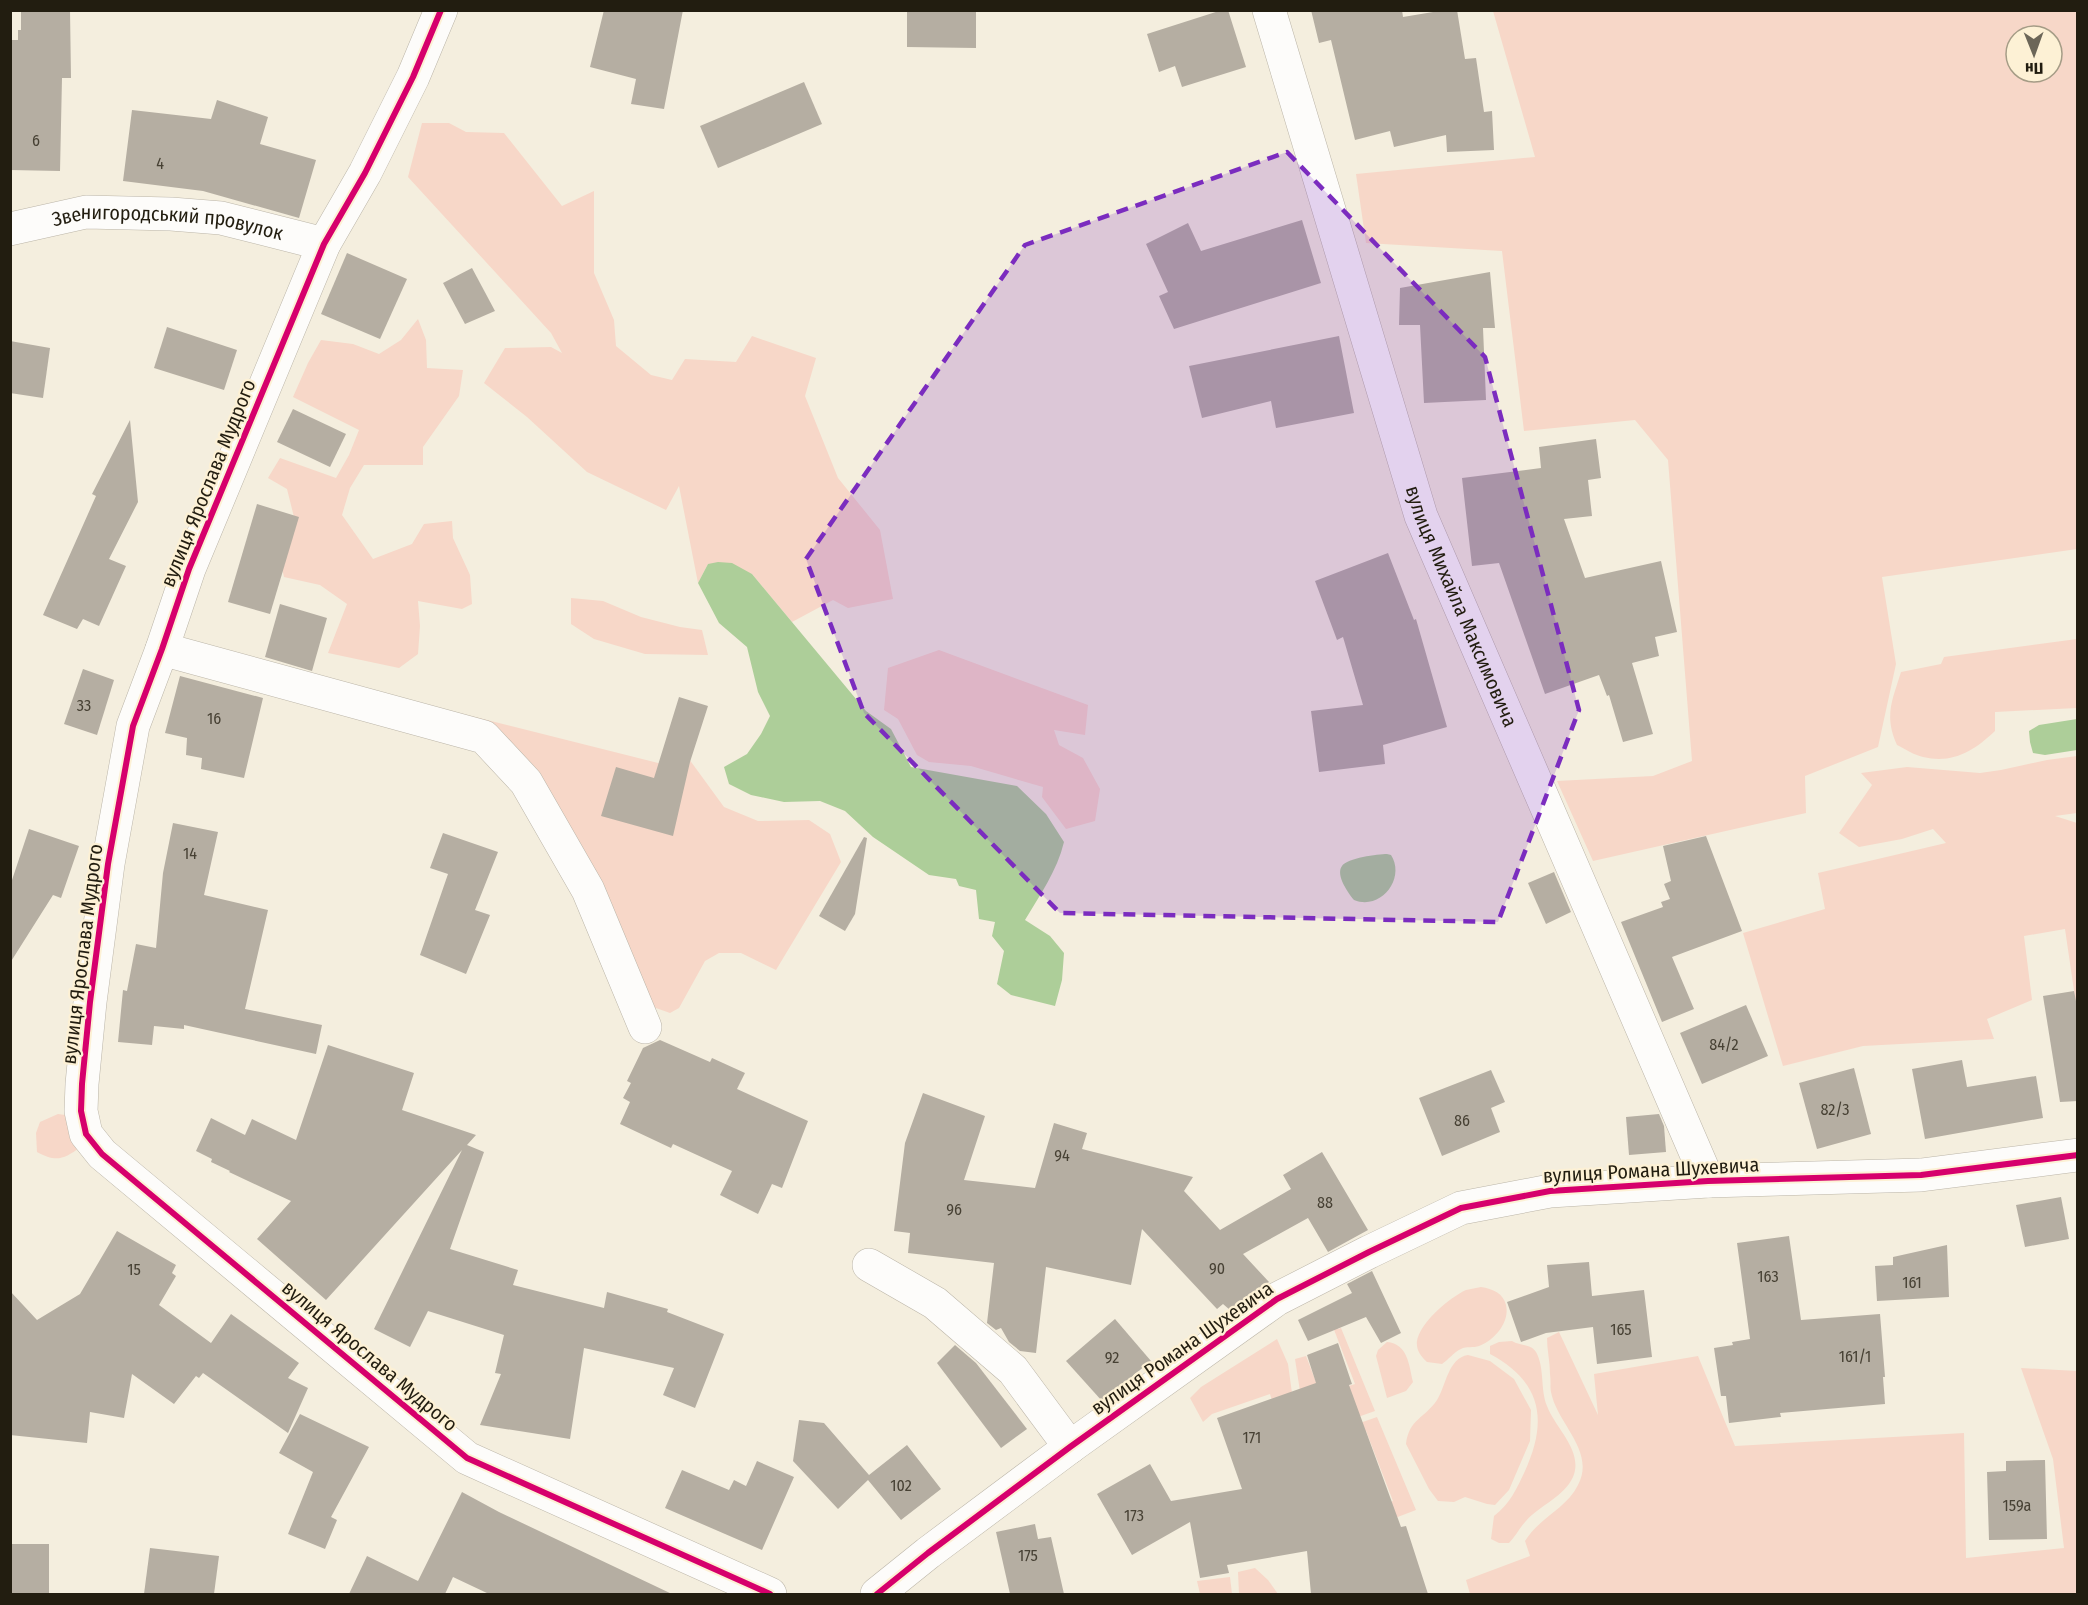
<svg xmlns="http://www.w3.org/2000/svg" width="2088" height="1605" font-family="'Fira Sans Condensed',sans-serif">
<style>
.green{fill:#f7d7c8;fill-rule:evenodd}
.water{fill:#adce99}
.building{fill:#b5aea2}
.lines{fill:none;stroke-linecap:round;stroke-linejoin:round}
.minor-casing{stroke:#bbb5a8;stroke-width:34}
.minor{stroke:#fdfcfa;stroke-width:33}
.cycleway-casing{stroke:#fdf1d5;stroke-width:10}
.cycleway{stroke:#d6006c;stroke-width:6}
.marked{fill:#7b2cbf;fill-opacity:0.2;stroke:#7b2cbf;stroke-width:4.5;stroke-dasharray:12 8;stroke-linejoin:round}
.labels{text-anchor:middle;stroke-width:4.5;stroke-linejoin:round;paint-order:stroke}
.number-label{font-size:16px;fill:#474134}
.street-label{font-size:20px;fill:#221d10;stroke:#fdf1d5}
</style>
<rect width="100%" height="100%" fill="#f4eede"/>
<g class="green">
<path d="M1493,11h584v538l-195,28 14,87 -18,83 -73,29 1,37 -213,48 -36,-80 96,-5 39,-15 -24,-301 -33,-40 -111,11 -22,-180 -136,-8 -10,-69 179,-17zM2016,36h36v36h-36z"/>
<path d="M422,123h27l17,9 38,1 58,73 32,-15v82l20,47 2,26 35,29 21,5 13,-21 51,3 16,-26 64,22 -11,38 33,82 42,52 13,69 -45,9 -15,-8 -41,22 -40,-48 -44,-10 -10,19 -19,-97 -13,24 -79,-38 -60,-55 -43,-34 21,-35 46,-1 11,6 -11,-20 -143,-156z"/>
<path d="M418,319l8,21 1,28 36,2 -4,26 -36,51v18h-59l-14,23 -8,27 31,44 39,-15 12,-20 28,-3 1,17 17,37 2,29 -10,5 -44,-8 2,25 -2,28 -19,14 -71,-15 19,-49 -27,-19 -36,-8 -7,-31 17,-29 -7,-28 -19,-11 12,-20 56,20 13,-23 10,-25 -66,-33 15,-34 13,-23 32,4 26,10 22,-14z"/>
<path d="M571,598l32,3 38,16 39,10 22,3 6,25 -63,-1 -51,-15 -23,-15z"/>
<path d="M2077,639v69l-82,4v19c-21,20 -42,33 -72,26 -9,-2 -18,-8 -26,-12 -13,-29 -5,-44 4,-73l40,-8 3,-7z"/>
<path d="M939,650l149,55 -3,30 -31,-5 5,15 24,13 17,31 -5,32 -29,8 -24,-32 1,-10 -72,-21 -42,-4 -12,-7 -19,-36 -14,-9 4,-42z"/>
<path d="M455,712l227,57 7,-10 35,48 34,14 51,-1 21,14 11,28 -65,108 -35,-17h-22l-14,8 -26,47 -9,5 -28,-10 -54,-129z"/>
<path d="M2077,756v57l-22,3 22,7v188l-12,-82 -41,7 8,64 -45,19 7,20 -131,7 -80,20 -40,-133 82,-24 -7,-36 128,-30 -13,-14 -31,10 -43,8 -20,-14 33,-48 -11,-12 46,-6 73,6 21,-3 46,-10z"/>
<path d="M58,1114l14,2 8,31c-16,13 -25,15 -43,5l-1,-19 4,-11z"/>
<path d="M1481,1287c12,2 22,6 25,18 4,17 -11,35 -27,41 -5,2 -13,0 -18,3 -7,3 -13,11 -19,15l-15,-2c-5,-5 -9,-9 -10,-16 -3,-19 33,-49 49,-56 5,-1 10,-2 15,-3z"/>
<path d="M1326,1309l12,20 3,-1 34,83 -63,22 -8,-16 -9,-58 11,-3 15,39 34,-11z"/>
<path d="M1559,1332l39,83 -4,-41 104,-18 37,90 229,-13 2,125 98,-10 -11,-89 -32,-91 56,3v223h-607l-4,-14 64,-24 -5,-15c15,-24 41,-32 53,-56 18,-34 -21,-61 -27,-93 -1,-5 0,-12 -1,-18 0,-12 -3,-24 -3,-36z"/>
<path d="M1277,1339l11,25 7,51 -17,5 -8,-26 -58,20 -9,8 -13,-24 11,-11z"/>
<path d="M1512,1341c8,5 19,3 24,11 9,16 4,37 11,54 8,22 37,45 26,71 -9,20 -33,28 -47,44 -6,6 -10,15 -17,22h-10l-8,-4 3,-23c16,-12 23,-28 31,-45 23,-51 17,-89 -35,-117v-8l9,-4z"/>
<path d="M1387,1342c21,2 22,23 26,40l-7,9 -19,7 -11,-42 2,-6z"/>
<path d="M1468,1355l22,6 24,18 17,31 -1,31 -21,49 -14,15 -8,-1 -22,-7 -11,5 -16,-1 -9,-12 -23,-45c3,-25 19,-26 31,-44 9,-14 11,-42 31,-45z"/>
<path d="M1377,1417l39,93 -21,8 -7,-15 5,-2 -27,-70 -52,8z"/>
<path d="M1255,1568l13,12 10,14h-39l-1,-22z"/>
<path d="M1230,1577l2,17h-32l-3,-13z"/>
</g>
<g class="water">
<path d="M718,562l14,1 20,11 114,137 25,18 20,38 106,19 29,28 18,28c-7,29 -24,53 -39,78l25,16 14,17 -2,27 -7,26 -44,-11 -14,-11 7,-33 -12,-15 3,-14 -16,-3 -3,-29 -17,-4 -3,-7 -27,-4 -56,-38 -28,-26 -25,-10 -36,1 -33,-7 -22,-11 -5,-17 23,-13 14,-20 9,-18 -12,-24 -11,-45 -28,-24 -21,-40 10,-19z"/>
<path d="M2077,719v31l-32,5 -12,-2 -3,-11 -1,-11 10,-6z"/>
<path d="M1387,854l4,1c15,23 -10,56 -37,45 -5,-6 -19,-25 -12,-34 5,-8 36,-12 45,-12z"/>
</g>
<g class="building">
<path d="M21,10h49l1,68h-9l-2,93 -50,-1v-130h8v-10h3z"/>
<path d="M604,10h79l-19,99 -33,-5 5,-25 -46,-12z"/>
<path d="M907,10h69v38l-69,-1z"/>
<path d="M1222,10h6l18,57 -64,20 -7,-21 -16,6 -12,-38z"/>
<path d="M1311,10h91l1,7 42,-7h12l8,49 11,-1 8,54 8,-1 2,39 -47,2 -1,-17 -52,12 -4,-16 -35,9 -24,-100 -12,3z"/>
<path d="M804,82l18,42 -104,44 -18,-42z"/>
<path d="M217,100l51,17 -8,27 56,16 -17,58 -96,-27 -80,-10 9,-71 79,9z"/>
<path d="M1302,220l19,63 -147,46 -15,-33 9,-4 -22,-48 42,-21 13,28z"/>
<path d="M347,253l60,26 -27,60 -59,-25z"/>
<path d="M472,268l23,43 -30,13 -22,-41z"/>
<path d="M1490,272l5,56h-12l3,72 -62,3 -4,-78h-21l1,-37z"/>
<path d="M167,327l70,23 -13,40 -70,-22z"/>
<path d="M1339,336l15,77 -78,15 -5,-27 -69,17 -13,-52z"/>
<path d="M10,341l40,7 -7,50 -33,-5z"/>
<path d="M293,409l53,25 -16,33 -53,-25z"/>
<path d="M130,420l8,82 -29,57 17,7 -27,60 -16,-7 -6,10 -34,-14 53,-119 -4,-2z"/>
<path d="M1596,439l5,39 -13,2 4,36 -28,3 21,59 76,-17 16,71 -22,5 4,19 -27,7 21,71 -30,8 -14,-47 -2,1 -8,-21 -54,19 -46,-131 -27,3 -10,-88 79,-10 -2,-21z"/>
<path d="M257,504l42,13 -29,97 -42,-12z"/>
<path d="M1388,553l26,67 2,-1 31,108 -64,18 2,19 -66,8 -8,-61 52,-6 -20,-68 -6,3 -22,-59z"/>
<path d="M280,604l47,14 -15,53 -47,-14z"/>
<path d="M83,669l31,11 -17,55 -33,-11z"/>
<path d="M180,676l83,22 -19,80 -43,-9 1,-11 -16,-3 1,-17 -22,-5z"/>
<path d="M679,697l29,9 -18,56 -17,74 -72,-20 15,-49 38,11z"/>
<path d="M173,823l45,9 -14,63 64,15 -23,99 77,16 -6,29 -132,-29v4l-30,-3 -2,19 -34,-3 5,-52 4,1 9,-47 20,4 7,-75z"/>
<path d="M29,829l50,17 -18,52 -8,-3 -43,68v-77z"/>
<path d="M443,833l55,19 -23,58 15,5 -24,59 -46,-19 28,-81 -18,-6z"/>
<path d="M1706,836l36,95 -70,26 22,52 -32,13 -41,-100 42,-15 -2,-5 9,-3 -6,-15 7,-3 -8,-35z"/>
<path d="M864,837l3,1 -12,76 -10,17 -26,-15z"/>
<path d="M1554,872l17,40 -25,12 -18,-41z"/>
<path d="M2074,991l4,20v90l-18,1 -17,-106z"/>
<path d="M1746,1005l22,51 -66,28 -22,-51z"/>
<path d="M660,1040l50,22 2,-4 33,15 -8,16 71,32 -26,67 -10,-4 -14,30 -38,-19 12,-24 -59,-27 -2,4 -51,-24 10,-22 -7,-4 8,-15 -4,-2 16,-33z"/>
<path d="M328,1045l86,28 -12,37 74,25 -9,10 17,7 -34,97 68,21 -5,15 91,23 3,-16 61,17 -1,3 57,22 -29,74 -32,-13 11,-27 -90,-20 -14,91 -90,-14 21,-51 -6,-1 9,-38 -76,-24 -18,36 -36,-18 88,-179 -136,150 -69,-61 34,-38 -62,-29 1,-1 -19,-9 1,-3 -16,-8 15,-33 34,17 7,-16 44,21z"/>
<path d="M1962,1060l5,27 69,-11 7,42 -118,21 -13,-70z"/>
<path d="M1854,1068l17,66 -54,15 -18,-66z"/>
<path d="M1491,1070l14,32 -14,6 9,24 -58,24 -23,-58z"/>
<path d="M923,1093l62,23 -21,64 71,8 19,-65 33,10 -5,16 111,28 -9,14 36,39 71,-41 -8,-14 39,-23 46,78 -40,22 -20,-34 -65,36 26,28 -39,28 -7,-6 -6,5 -75,-80 -11,56 -85,-18 -10,86 -16,-2 -11,-9 -8,-14 -5,2 -9,-7 7,-60 -86,-10 2,-20 -16,-2 11,-88z"/>
<path d="M1659,1114l5,12 2,26 -37,3 -3,-38z"/>
<path d="M2061,1197l8,42 -44,8 -9,-42z"/>
<path d="M117,1231l59,34 -4,8 4,3 -17,29 52,38 20,-29 68,49 -11,15 20,10 -20,45 -85,-60 -4,5 -3,-2 -22,28 -42,-30 -8,44 -34,-6 -3,31 -77,-8v-144l27,29 43,-26z"/>
<path d="M1789,1236l12,84 79,-6 5,63h-2l2,27 -105,9 1,4 -52,6 -3,-27h-5l-7,-48 19,-3 -1,-3 18,-3 -13,-96z"/>
<path d="M1947,1245l2,52 -72,4 -2,-35 18,-1v-8z"/>
<path d="M1589,1262l3,34 52,-6 8,67 -55,7 -4,-37 -47,6 -25,9 -14,-40 42,-15 -2,-22z"/>
<path d="M1372,1271l29,62 -20,10 -15,-26 -58,24 -10,-21 54,-27 -5,-9z"/>
<path d="M1115,1319l36,42 -49,40 -36,-40z"/>
<path d="M1338,1343l14,41 -3,1 52,142 5,-1 22,68h-117l-4,-43 -80,14 2,8 -29,5 -10,-56 -58,33 -35,-61 53,-30 21,37 71,-12 -25,-71 99,-35 -9,-28z"/>
<path d="M955,1345l21,18 51,66 -26,19 -64,-85z"/>
<path d="M300,1414l69,33 -38,70 6,3 -12,29 -37,-15 25,-62 -34,-19z"/>
<path d="M799,1420l25,3 45,52 38,-30 34,44 -40,31 -33,-40 -30,29 -45,-48z"/>
<path d="M2045,1460l2,79 -58,1 -2,-68 19,-1v-10z"/>
<path d="M757,1461l37,16 -32,73 -97,-42 17,-38 47,20 5,-10 12,6z"/>
<path d="M462,1492l37,20 173,82h-183l-36,-17 -8,17h-96l18,-38 51,25z"/>
<path d="M1035,1524l3,15 13,-2 13,57h-54l-14,-62z"/>
<rect x="10" y="1544" width="39" height="50"/>
<path d="M150,1548l69,8 -5,38h-70z"/>
</g>
<g class="lines">
<defs>
<g id="minor">
<path d="M441,10l-28,67 -48,96 -41,71 -135,325 -27,80 -29,77 -25,138 -18,138 -8,82 -1,27 5,23 16,20 365,304 303,136"/>
<path id="s1" d="M1269,10l152,506 287,665"/>
<path id="s2" d="M10,229l76,-17 85,2 50,4 103,26"/>
<path d="M162,649l322,88 42,45 62,108 57,137"/>
<path d="M869,1265l66,38 78,67 57,77"/>
<path d="M877,1594l51,-41 142,-106 207,-148 92,-47 92,-44 89,-17 158,-10 213,-6 157,-20"/>
</g>
</defs>
<use href="#minor" class="minor-casing"/>
<use href="#minor" class="minor"/>
<defs>
<g id="cycleway">
<path d="M441,10l-28,67 -48,96 -41,71 -135,325 -27,80 -29,77 -25,138 -18,138 -8,82 -1,27 5,23 16,20 365,304 303,136"/>
<path d="M877,1594l51,-41 142,-106 207,-148 92,-47 92,-44 89,-17 158,-10 213,-6 157,-20"/>
</g>
</defs>
<use href="#cycleway" class="cycleway-casing"/>
<use href="#cycleway" class="cycleway"/>
</g>
<path class="marked" d="M1287,152l198,205 94,353 -81,212 -438,-9 -196,-200 -58,-154 219,-314z"/>
<g class="labels">
<g class="number-label">
<text x="36" y="146">6</text>
<text x="160" y="169">4</text>
<text x="84" y="711">33</text>
<text x="214" y="724">16</text>
<text x="190" y="859">14</text>
<text x="1724" y="1050">84/2</text>
<text x="1835" y="1115">82/3</text>
<text x="1462" y="1126">86</text>
<text x="1062" y="1161">94</text>
<text x="1325" y="1208">88</text>
<text x="954" y="1215">96</text>
<text x="1217" y="1274">90</text>
<text x="134" y="1275">15</text>
<text x="1768" y="1282">163</text>
<text x="1912" y="1288">161</text>
<text x="1621" y="1335">165</text>
<text x="1855" y="1362">161/1</text>
<text x="1112" y="1363">92</text>
<text x="1252" y="1443">171</text>
<text x="901" y="1491">102</text>
<text x="2017" y="1511">159а</text>
<text x="1134" y="1521">173</text>
<text x="1028" y="1561">175</text>
</g>
<g class="street-label">
<text dy="7" stroke="none"><textPath href="#s2" startOffset="160">Звенигородський провулок</textPath></text>
<text transform="translate(208 483) rotate(-68)" y="7">вулиця Ярослава Мудрого</text>
<text dy="7" stroke="none"><textPath href="#s1" startOffset="627">вулиця Михайла Максимовича</textPath></text>
<text transform="translate(82 954) rotate(-83)" y="7">вулиця Ярослава Мудрого</text>
<text transform="translate(1651 1170) rotate(-3)" y="7">вулиця Романа Шухевича</text>
<text transform="translate(1182 1348) rotate(-35)" y="7">вулиця Романа Шухевича</text>
<text transform="translate(370 1356) rotate(40)" y="7">вулиця Ярослава Мудрого</text>
</g>
</g>
<rect width="2088" height="1605" fill="none" stroke="#221d10" stroke-width="24"/>
<g transform="translate(2034 54) rotate(179)"><circle r="28" fill="#fdf1d5" stroke="#a59c86" stroke-width="1.5"/>
<path d="M0-4.5L10 22L0 15L-10 22Z" fill="#6c6658"/>
<text y="-9" font-size="16" font-weight="bold" text-anchor="middle" fill="#221d10">Пн</text>
</g>
</svg>
